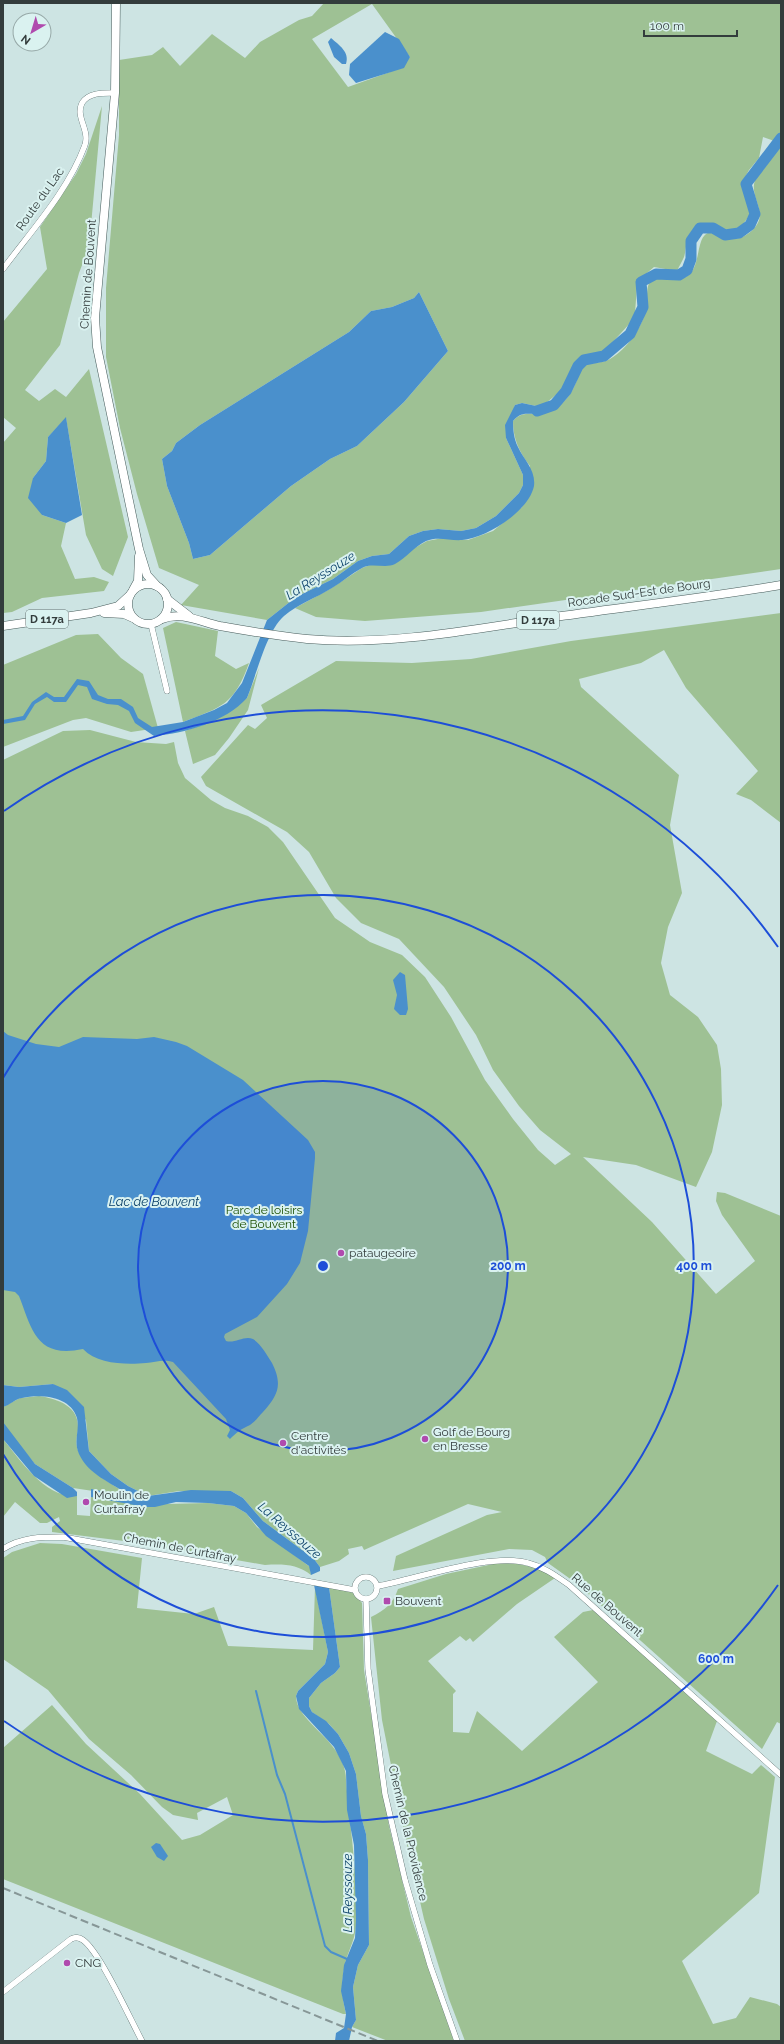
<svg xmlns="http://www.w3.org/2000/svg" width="784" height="2044" font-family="Raleway,sans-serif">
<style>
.green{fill:#9ec194;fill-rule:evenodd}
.water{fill:#4a90cc}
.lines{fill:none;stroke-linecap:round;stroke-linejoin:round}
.stream{stroke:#4a90cc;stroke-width:2}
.river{stroke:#4a90cc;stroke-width:11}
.street-casing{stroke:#475c5b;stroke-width:6}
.secondary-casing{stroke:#475c5b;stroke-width:9}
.primary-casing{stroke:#475c5b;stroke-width:9}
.street{stroke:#fff;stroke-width:5.5}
.secondary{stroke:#fff;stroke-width:8}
.primary{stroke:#fff;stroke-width:8}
.rail{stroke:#879797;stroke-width:2;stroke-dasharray:8 4;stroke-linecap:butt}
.ring{fill:none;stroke:#1d4ed8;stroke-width:2}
.poi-dot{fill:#b04aae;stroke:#daf2f0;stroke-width:1.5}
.labels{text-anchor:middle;stroke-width:4;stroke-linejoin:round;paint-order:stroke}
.shield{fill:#daf2f0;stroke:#657372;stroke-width:1}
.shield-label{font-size:11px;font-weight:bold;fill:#333c3c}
.street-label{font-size:12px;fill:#333c3c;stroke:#daf2f0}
.park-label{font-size:12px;fill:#1c4f02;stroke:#daf2f0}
.poi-label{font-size:12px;fill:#333c3c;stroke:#daf2f0;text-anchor:start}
.water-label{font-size:13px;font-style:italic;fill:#0d426a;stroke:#daf2f0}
.centre{fill:#1d4ed8;stroke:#daf2f0;stroke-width:2}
.ring-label{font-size:12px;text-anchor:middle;font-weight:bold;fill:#1d4ed8;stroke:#daf2f0;stroke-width:4;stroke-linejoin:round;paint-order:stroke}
</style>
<rect width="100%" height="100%" fill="#cde4e3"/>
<g class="green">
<path d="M324,3h457v566l-300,43 -116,9 -49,-4 -21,-9 35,-19 32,-21 8,-3 24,-1 17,-14 16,-9 16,-3 25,2 25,-9 29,-24 8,-41c-11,-14 -17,-28 -17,-45 9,-10 16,-6 29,-8 22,-3 36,-26 38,-47 10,-4 22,-2 30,-7 17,-10 33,-32 36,-51 2,-11 -1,-22 6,-29 9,-1 16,1 25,0 26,-1 17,-36 29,-45 8,-6 23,12 40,1 29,-19 2,-35 9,-55 2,-5 8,-9 11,-14 5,-7 9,-16 14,-23l-17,-6 -4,21 -10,12 -7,13 10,27c-4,10 -16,25 -28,21 -3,0 -5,-4 -8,-5 -8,-3 -17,-1 -23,4 -8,8 -6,18 -9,27 -2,5 -5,9 -7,14l-23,-4 -14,12 -3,7 -2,27 -4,9 -30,33 -11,-1 -7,2 -21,34 -21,17 -19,-4 -7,2 -9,33 17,37v10l-4,8 -23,23 -20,12 -15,3 -23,-2 -15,2 -14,5 -20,18 -17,2 -14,5 -25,18 -37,18 -29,23 -86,-15 18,-20 -40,-17 -22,-74 -17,-66 -14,-71v-69l13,-153v-75l33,-5 11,-8 17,19 32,-32 33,24 15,-16 39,-22 13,-4zM372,4l38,53 -20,15 -42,15 -36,-48zM419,292l29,59 -44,51 -47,44 -27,13 -39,27 -81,69 -17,4 -4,-16 -22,-57 -5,-27 10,-8 4,-8 24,-18 149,-93 22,-21 21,-4 22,-9z"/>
<path d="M102,106l-13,141 -10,26 -19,72 -35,45 14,11 16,-12 11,8 23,-28 39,168 -15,39 -11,-7 -16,-34 -20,-117 -18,19 -2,24 -13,17 9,37 24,8 -5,23 14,33 19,-2 15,5 -5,9 -62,7 -30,14 -9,1v-170l13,-15 -13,-11v-95l44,-53 -7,-42 36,-53 10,-20z"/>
<path d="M781,613v210l-30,-23 -15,-6 22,-23 -72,-83 -22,-38 -23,13 -62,16 2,8 98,88 -9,50 12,68 -14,34 -7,36 9,32 28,22 19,28 4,24 1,36 -10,47 -16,35 -60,-22 -53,-8 69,65 64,72 39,-33 -33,-46 -6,-14 1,-9 8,1 56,23v508l-4,-2 -15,27 -186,-166 -28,-20 -3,-6 -13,-7 -23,-1 -116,22 3,-15 91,-41 15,-3 -34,-8 -104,46 -2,-4 -14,3 1,5 -10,7 -19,6 -9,-12 -9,-5 -39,-29 -20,-23 -12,-7h-52l-31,5 -20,-10 -17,-12 -22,-23 -3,-31 -33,-36 -34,3 -16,-2v-625l60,-29 27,-1 46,12 30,2 8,-2 4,21 7,15 26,22 14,8 23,8 20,11 15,15 52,76 35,24 32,13 23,22 26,40 34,63 28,39 25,31 17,15 16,-11 -31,-24 -21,-24 -26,-36 -17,-35 -32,-48 -45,-48 -38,-16 -25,-25 -27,-46 -22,-20 -81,-46 -5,-9 47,-52 7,4 12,-11 -6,-13 75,-44 76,2 59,-4 100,-18z"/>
<path d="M176,622l42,9 -3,25 21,13 13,-6c-15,42 -27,44 -66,59l-20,-94z"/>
<path d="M98,634l23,24 22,16 15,54 -27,4 -45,-14 -13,2 -70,27v-82l73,-30z"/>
<path d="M259,668l-11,42 -19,28 -14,17 -22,9 -8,-33 28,-10 34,-23z"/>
<path d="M39,1396c19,3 41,10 39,34 -2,10 -3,17 3,26 10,17 30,28 47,38l-1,2 -54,-8 -38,-24 -29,-35 -3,-7v-15l17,-9z"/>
<path d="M3,1439c18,22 42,59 74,57v19l13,1 1,-19 76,7 41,-1 26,3 12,7 11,14 53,40 1,8c-14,-11 -28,-11 -46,-10l-125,-22 -88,-11v-5l8,-6 -1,-4 -12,6h-7l-25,-21 -12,15z"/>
<path d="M40,1543l22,1 80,14 -5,50 57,6 20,-7 14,39 85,4 2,-63 13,65 -3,12 -27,27c-10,18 26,42 35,56 8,10 13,21 13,33 4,48 12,95 10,143 0,14 -6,24 -10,37 -5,20 -5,34 0,54h-3l-340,-135v-131l49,-43 34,39 54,50 42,46 18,-5 33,-20 -6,-18 -30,16 1,7 -25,-5 -11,-8 -31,-32 -42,-36 -41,-49 -45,-31v-101l9,-6z"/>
<path d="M498,1563c21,0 39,3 57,15l-38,26 -44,38 -3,-4 -4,3 -6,-5 -32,25 28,30 -3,3v38l16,1 8,-22 45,40 76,-69 -44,-45 29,-25 10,-2 124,111 -11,30 46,23 9,-9 14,12 -16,116 -77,68 31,63 23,-6 14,-21 27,7 4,3v34h-316l-16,-42 -25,-80 -17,-74 -25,-125 -11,-103c14,-7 22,-13 27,-28l48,-15z"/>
<path d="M329,1587l25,6 8,10 2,67 25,156 22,91 43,124h-66l-36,-14 4,-7 -3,-33 5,-22 11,-20 -1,-85 -2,-26 -5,-18 -5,-42 -7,-21 -11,-19 -9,-10 -17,-12 -3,-6v-8l12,-15 14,-10 5,-6z"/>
</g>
<g class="water">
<path d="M385,32l14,7 11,18 -6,11 -48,15 -7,-8 1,-11z"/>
<path d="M331,38c8,7 19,14 15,26h-4l-8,-7 -6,-15z"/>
<path d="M419,292l29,59 -44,51 -47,44 -27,13 -39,27 -81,69 -17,4 -4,-16 -22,-57 -5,-27 10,-8 4,-8 24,-18 149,-93 22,-21 21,-4 22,-9z"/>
<path d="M549,402l5,7c-6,2 -12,5 -18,5 -11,0 -15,-2 -23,7 0,9 1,18 5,26 6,13 18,23 16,39 -5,25 -47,52 -72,54 -12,1 -24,-4 -36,1 -12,6 -20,17 -31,23 -10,5 -23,-2 -33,4 -11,6 -20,14 -30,20 -16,10 -34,16 -48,28 -18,16 -27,58 -37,82 -22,24 -61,35 -93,38l-19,-13 -6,-12 -11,-6 -11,-1 -15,-5 -5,-12 -9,-2 -12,17h-12l-7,-5 -12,7 -10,16 -22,4v-4l20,-4 9,-14 14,-10 8,5h10l13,-18 12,2 9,14 10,4h13l12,8 5,11 14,9 31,-5 31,-12 13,-7 15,-20 25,-63 29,-23 37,-18 25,-18 14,-5 17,-2 20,-18 14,-5 15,-2 23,2 15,-3 20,-12 23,-23 4,-8v-10l-17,-37 -1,-13 10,-20 7,-2 19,4z"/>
<path d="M66,417l16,98 -16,8 -24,-8 -14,-17 5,-20 13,-17 2,-24z"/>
<path d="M400,972l5,3 3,34 -2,6h-6l-6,-6 3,-14 -4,-15z"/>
<path d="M3,1031l5,4 28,9 23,3 24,-10 54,2 17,-2 22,5 11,4 56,34 65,60 7,12v6l-7,73 -8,32 -13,21 -30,33 -32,17 -1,3 2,4c9,3 18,-6 27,-2 8,5 14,16 19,24 11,22 6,32 -9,49 -4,4 -8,10 -13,13 -9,4 -13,7 -20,14l-3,-3 3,-6 -4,-11 -53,-57c-9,-3 -18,0 -27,1 -20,2 -49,1 -63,-14 -47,10 -51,-20 -64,-53l-4,-4 -12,-2z"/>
<path d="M53,1384l14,6 17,17 5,44 22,23 17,12 20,10 43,-6 40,1 12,7 20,23 39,29 9,5 9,12v4l-9,4 -2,-9 -43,-30 -20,-23 -12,-7 -26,-3 -32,-1 -21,5h-10l-54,-10v-8l36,7 1,-2c-17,-11 -40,-20 -49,-40 -6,-14 1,-23 -2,-36 -7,-22 -36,-24 -55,-20 -7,1 -12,7 -19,9v-22l16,2z"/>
<path d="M3,1422l32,42 38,24 4,4v4l-10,2 -33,-22 -31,-37z"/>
<path d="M314,1585l15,2 11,80 -5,6 -14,10 -12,15v8l3,6 14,9 12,13 11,19 7,21 5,42 5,18 2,26 1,85 -11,20 -5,22 3,33 -4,7 -3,14h-14l1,-8 8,-5 2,-14 -5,-23 3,-26 11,-27 1,-18 -2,-75 -7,-35 -1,-39 -12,-24 -35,-38 -3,-13 2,-5 27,-27 3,-12z"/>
<path d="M156,1843l4,1 8,12 -4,5 -7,-4 -6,-10z"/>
</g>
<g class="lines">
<path class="stream" d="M256,1691l21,84 8,19 40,152 6,6 16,7"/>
<path class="river" d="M537,411l17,-6 12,-14 12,-25 6,-6 20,-4 26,-22 13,-27 -2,-25 15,-8 23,1 8,-5 4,-11v-18l9,-13h13l12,7 14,-2 11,-8 5,-11 -9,-30 35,-46"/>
<defs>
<g id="street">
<path d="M3,269c29,-39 65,-78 82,-124 5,-15 -10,-28 -3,-42 7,-11 22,-10 33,-10"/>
<path d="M151,624l16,67"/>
<path d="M3,1549c19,-12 38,-12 60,-12l292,53"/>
<circle cx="366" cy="1588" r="11"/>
<path d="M378,1586c39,-7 114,-34 150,-23 16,4 28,13 41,22l212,190"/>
<path d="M366,1599l2,70 17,125 20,86 25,85 27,76"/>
<path d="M3,1992l68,-53c4,-2 8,-2 12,1 17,12 47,79 59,101"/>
</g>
<g id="secondary">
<path d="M116,3l-1,90 -20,225 2,29 42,202 8,26 10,11"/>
<path d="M133,590l5,-9 1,-25"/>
</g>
<g id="primary">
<circle cx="148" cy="604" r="20"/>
<path d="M167,599l22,17"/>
<path d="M104,613l20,1 9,4"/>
<path d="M162,619c19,-8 39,3 58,7 28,5 58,10 87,13 80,7 162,-9 241,-21 77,-11 156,-20 233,-33"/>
<path d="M3,626l88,-13 27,-7 12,-11"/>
</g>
</defs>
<use href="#street" class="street-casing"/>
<use href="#secondary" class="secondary-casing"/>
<use href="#primary" class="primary-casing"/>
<use href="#street" class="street"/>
<use href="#secondary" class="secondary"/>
<use href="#primary" class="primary"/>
<path class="rail" d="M3,1888l375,153"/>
</g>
<circle cx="323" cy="1266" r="185" fill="#1d4ed8" fill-opacity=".12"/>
<g class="ring">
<circle cx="323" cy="1266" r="185"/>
<path d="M3 1078A371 371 0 1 1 3 1454"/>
<path d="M778 1585A556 556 0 0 1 4 1721M4 811A556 556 0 0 1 778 947"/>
</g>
<g class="poi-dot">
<circle cx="341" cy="1253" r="4"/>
<circle cx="425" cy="1439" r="4"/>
<circle cx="283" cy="1443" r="4"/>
<circle cx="86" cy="1502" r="4"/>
<rect x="383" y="1597" width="8" height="8" rx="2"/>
<circle cx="67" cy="1963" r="4"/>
</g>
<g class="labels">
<g class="shield">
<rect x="26" y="610" width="42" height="18" rx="3"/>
<rect x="517" y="611" width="42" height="18" rx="3"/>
</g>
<g class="shield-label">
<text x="47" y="623">D 117a</text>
<text x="538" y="624">D 117a</text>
</g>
<g class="street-label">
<text transform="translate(40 199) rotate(-55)" y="4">Route du Lac</text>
<text transform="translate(88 274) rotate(-86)" y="4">Chemin de Bouvent</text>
<text transform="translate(639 593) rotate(-8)" y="4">Rocade Sud-Est de Bourg</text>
<text transform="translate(180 1548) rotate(11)" y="4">Chemin de Curtafray</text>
<text transform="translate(607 1605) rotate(41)" y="4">Rue de Bouvent</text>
<text transform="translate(408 1833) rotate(77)" y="4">Chemin de la Providence</text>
</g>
<g class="park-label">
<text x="264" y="1214">Parc de loisirs<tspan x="264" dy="14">de Bouvent</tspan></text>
</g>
<g class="poi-label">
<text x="349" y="1257">pataugeoire</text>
<text x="433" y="1436">Golf de Bourg<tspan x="433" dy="14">en Bresse</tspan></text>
<text x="291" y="1440">Centre<tspan x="291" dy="14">d'activités</tspan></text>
<text x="94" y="1499">Moulin de<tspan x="94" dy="14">Curtafray</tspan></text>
<text x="395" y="1605">Bouvent</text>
<text x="75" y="1967">CNG</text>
</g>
<g class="water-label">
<text transform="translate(320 575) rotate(-32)" y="5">La Reyssouze</text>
<text x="154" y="1206">Lac de Bouvent</text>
<text transform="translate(290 1530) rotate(41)" y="5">La Reyssouze</text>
<text transform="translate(347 1893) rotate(-90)" y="5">La Reyssouze</text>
</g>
</g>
<circle cx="323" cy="1266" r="6" class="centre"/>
<g class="ring-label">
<text x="508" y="1270">200 m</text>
<text x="694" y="1270">400 m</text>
<text x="716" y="1663">600 m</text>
</g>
<rect width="784" height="2044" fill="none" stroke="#333c3c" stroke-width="8"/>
<g transform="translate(32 32) rotate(218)"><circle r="19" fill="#daf2f0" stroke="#97a9a8"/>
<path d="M0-3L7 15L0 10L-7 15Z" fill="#b04aae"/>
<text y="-6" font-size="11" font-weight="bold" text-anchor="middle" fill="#333c3c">N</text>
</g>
<path d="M644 30v6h93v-6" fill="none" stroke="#333c3c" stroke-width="2"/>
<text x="650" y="30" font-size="12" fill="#333c3c" stroke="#daf2f0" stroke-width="3" paint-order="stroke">100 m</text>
</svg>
